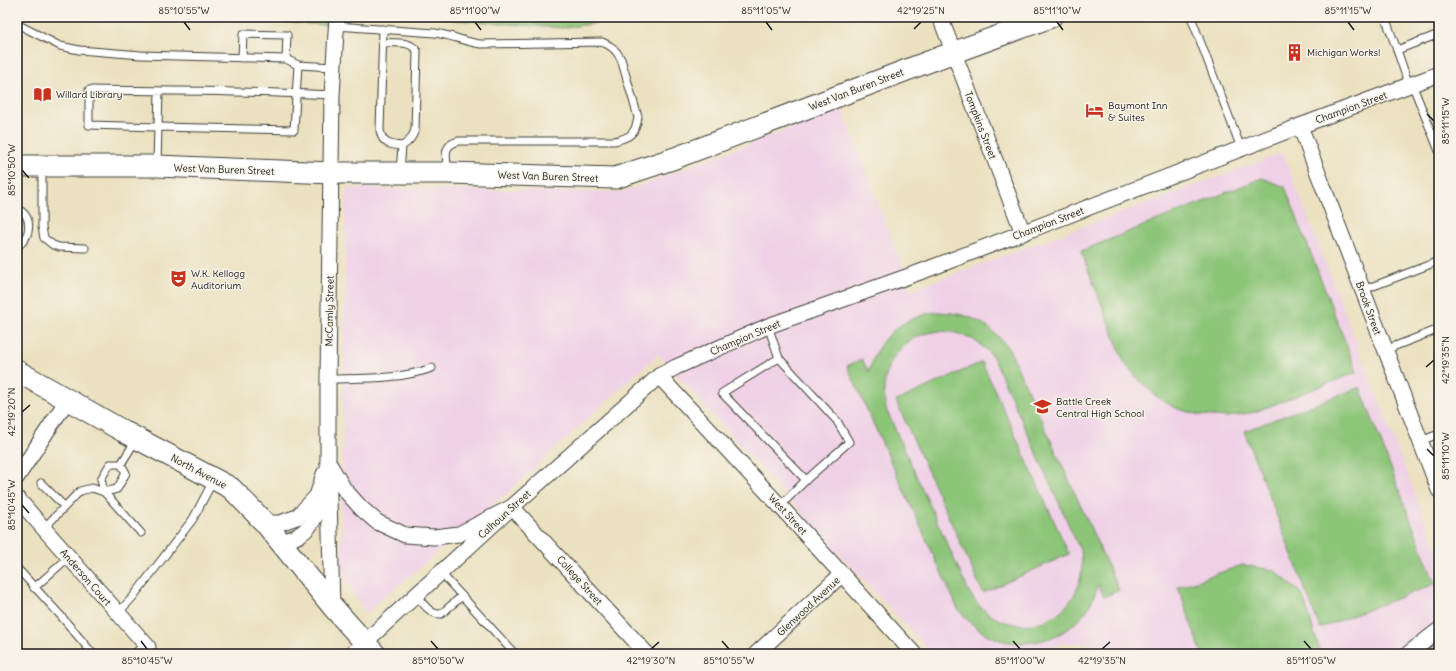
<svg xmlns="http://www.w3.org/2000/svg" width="1456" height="671" font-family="Delius,sans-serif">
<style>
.built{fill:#efd0e6}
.green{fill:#8cc478;stroke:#54704a;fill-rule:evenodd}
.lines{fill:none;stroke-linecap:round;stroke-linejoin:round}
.lane-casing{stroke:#3b3a35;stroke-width:9}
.street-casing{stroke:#3b3a35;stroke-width:17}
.secondary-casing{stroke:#3b3a35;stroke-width:23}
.lane{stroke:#fff;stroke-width:7}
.street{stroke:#fff;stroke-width:15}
.secondary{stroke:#fff;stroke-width:21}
.ticks{fill:none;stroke:#1c1c1c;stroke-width:1.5}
.labels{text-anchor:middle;stroke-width:3;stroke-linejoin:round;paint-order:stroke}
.poi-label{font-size:10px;fill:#1c1c1c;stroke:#f7f3e8;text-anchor:start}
.street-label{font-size:10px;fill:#1c1c1c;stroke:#f7f3e8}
.neatline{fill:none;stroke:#1c1c1c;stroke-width:1.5}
.ticks-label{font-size:10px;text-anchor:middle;fill:#1c1c1c}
</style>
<rect width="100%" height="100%" fill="#f7f3e8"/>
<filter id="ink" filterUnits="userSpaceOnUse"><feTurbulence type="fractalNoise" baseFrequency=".025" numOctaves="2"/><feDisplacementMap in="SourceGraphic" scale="8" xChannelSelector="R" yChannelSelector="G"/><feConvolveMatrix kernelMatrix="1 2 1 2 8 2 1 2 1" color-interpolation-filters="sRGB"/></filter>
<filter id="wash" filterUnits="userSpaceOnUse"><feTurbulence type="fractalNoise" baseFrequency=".012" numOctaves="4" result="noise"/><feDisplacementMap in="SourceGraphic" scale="16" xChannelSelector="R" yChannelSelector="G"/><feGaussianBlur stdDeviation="0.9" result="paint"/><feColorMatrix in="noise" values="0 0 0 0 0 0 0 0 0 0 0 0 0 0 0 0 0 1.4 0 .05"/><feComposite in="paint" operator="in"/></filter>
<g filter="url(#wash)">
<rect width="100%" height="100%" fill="#ebe1c0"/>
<path class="built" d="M842,108l69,182 372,-137 156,403v98h-290l-7,-3 -45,-7 -32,-1 -35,11h-97l-83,-88 -192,-212 -151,139 -141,120 -25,-42 5,-383 277,4z"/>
<g class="green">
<path d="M214,17h113l-1,8z"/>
<path d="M440,17h202l-80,11 -106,-8z"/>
<path d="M1262,178l23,9 72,185 -102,40 -28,5 -28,-2 -24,-7 -19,-12 -18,-17 -14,-17 -43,-111z"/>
<path d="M937,312c33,1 51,10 72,37l110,241 -15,7 -6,-13c-3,11 -7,22 -15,31 -22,27 -65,36 -95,20 -12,-6 -22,-16 -30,-26l-111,-243 15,-7 7,13c6,-24 18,-41 41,-52 9,-4 17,-7 27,-8zM939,331c25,1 38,8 54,26l88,195c11,70 -75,101 -112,40l-83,-183c-7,-31 5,-62 35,-74 6,-2 13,-3 18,-4z"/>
<path d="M982,362l87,192 -86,39 -87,-192z"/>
<path d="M1360,387l75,197 -115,44 -76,-197z"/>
<path d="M1242,565l32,5 28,24 19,60h-119l-24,-67z"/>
</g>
</g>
<g filter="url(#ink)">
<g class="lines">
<defs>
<g id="lane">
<path d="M1191,17l50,131"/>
<path d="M1385,17l12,33"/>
<path d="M17,24l43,22 19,4 62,5 145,4 12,6 35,2"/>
<path d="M336,26l99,7c16,2 30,9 46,11l121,-2c10,4 14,8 19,17l17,58c-2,17 -9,21 -24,24h-155c-17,4 -13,15 -11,30"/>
<path d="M382,43c12,0 28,-3 35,8l-2,79c-3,8 -6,12 -13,16 -12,-1 -20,-2 -22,-16l3,-101"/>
<path d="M242,58l1,-24 44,1 -1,24"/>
<path d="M1412,84l27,67"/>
<path d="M1409,85l-12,-35 42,-16"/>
<path d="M159,91l-1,36 -69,-2v-35c81,1 162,1 243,5"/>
<path d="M157,164l1,-37 136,3 4,-65"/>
<path d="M42,168v59l2,11 9,7 6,2 26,1"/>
<path d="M400,172l2,-26"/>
<path d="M17,209c17,6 14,31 0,37"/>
<path d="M1363,290l76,-29"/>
<path d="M768,326l11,32 58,63 12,21 -43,38 -26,26"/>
<path d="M1385,350l54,-21"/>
<path d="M779,358l-57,35 84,87"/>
<path d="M328,379c35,-1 70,1 104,-11"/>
<path d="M1420,441l19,-7"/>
<path d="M110,464h11l5,9 -9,16 -13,3 -3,-13z"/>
<path d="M121,464l15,-24"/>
<path d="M41,483l23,23"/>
<path d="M44,528l36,-37 12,-3 12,4 37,41"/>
<path d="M17,568l44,48 32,38"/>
<path d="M440,572l75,82"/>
<path d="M34,588l35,-31"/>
<path d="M416,595c6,7 14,20 25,19l21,-18"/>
<path d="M118,613l15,-16 60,-78 20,-38"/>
</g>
<g id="street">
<path d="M940,17l83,216"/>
<path d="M1300,126l139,364"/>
<path d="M659,376l121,130 134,148"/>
<path d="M328,462l16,27 17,19 16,14 28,13 29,2 25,-3 53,-27 135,147"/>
<path d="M17,477l51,-78"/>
<path d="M17,498l131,149 -8,7"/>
<path d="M265,523h15l17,-6 20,-21 7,-22"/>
<path d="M280,542c6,-2 14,-3 19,-7 13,-8 22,-24 18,-39"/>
<path d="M332,606l-4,-145v-82l4,-284 5,-78"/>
<path d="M352,654l160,-147 147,-131 17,-9 92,-41 155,-55 377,-145 139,-52"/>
<path d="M756,654l86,-80"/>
<path d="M1408,654l31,-24"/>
</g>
<g id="secondary">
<path d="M17,166h140l175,7h116l167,5 60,-20 266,-101 110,-40"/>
<path d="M17,371l106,60 108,57 34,35 67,83 43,48"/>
</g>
</defs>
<use href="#lane" class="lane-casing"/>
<use href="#street" class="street-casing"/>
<use href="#secondary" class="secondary-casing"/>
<use href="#lane" class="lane"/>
<use href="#street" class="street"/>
<use href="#secondary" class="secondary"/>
</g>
</g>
<path class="ticks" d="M184,22l6,8M475,22l6,8M766,22l6,8M1057,22l6,8M1348,22l6,8M914,29l7,-7M1427,114l7,7M22,170l7,8M1426,367l8,-7M22,412l8,-7M1427,449l7,7M22,505l7,8M141,641l6,8M431,641l7,8M722,641l7,8M1013,641l7,8M1304,641l7,8M651,649l8,-7M1102,649l8,-7"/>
<defs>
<symbol id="building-bare" viewBox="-9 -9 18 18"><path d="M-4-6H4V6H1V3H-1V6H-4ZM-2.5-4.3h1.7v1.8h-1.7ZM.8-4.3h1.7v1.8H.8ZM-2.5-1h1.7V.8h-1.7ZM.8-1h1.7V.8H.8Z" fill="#c8321e" stroke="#f7f3e8" stroke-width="2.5" paint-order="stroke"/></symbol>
<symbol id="library-bare" viewBox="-9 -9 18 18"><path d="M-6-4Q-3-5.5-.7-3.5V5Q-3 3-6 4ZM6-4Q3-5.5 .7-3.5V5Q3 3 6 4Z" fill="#c8321e" stroke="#f7f3e8" stroke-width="2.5" paint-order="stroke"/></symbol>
<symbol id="hotel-bare" viewBox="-9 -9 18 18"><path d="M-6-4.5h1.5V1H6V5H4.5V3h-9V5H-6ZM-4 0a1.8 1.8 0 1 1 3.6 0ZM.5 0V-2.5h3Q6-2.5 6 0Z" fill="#c8321e" stroke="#f7f3e8" stroke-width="2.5" paint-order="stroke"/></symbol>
<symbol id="theatre-bare" viewBox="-9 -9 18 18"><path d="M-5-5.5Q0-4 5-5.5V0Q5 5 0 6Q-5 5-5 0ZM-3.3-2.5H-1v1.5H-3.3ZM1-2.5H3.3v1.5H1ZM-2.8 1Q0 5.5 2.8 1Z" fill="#c8321e" stroke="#f7f3e8" stroke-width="2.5" paint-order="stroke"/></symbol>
<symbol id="school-bare" viewBox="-9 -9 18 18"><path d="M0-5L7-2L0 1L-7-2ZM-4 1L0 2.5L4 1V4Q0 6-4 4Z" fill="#c8321e" stroke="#f7f3e8" stroke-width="2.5" paint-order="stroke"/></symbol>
</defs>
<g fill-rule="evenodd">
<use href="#building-bare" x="1282" y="40" width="25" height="25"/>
<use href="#library-bare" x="30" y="82" width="25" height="25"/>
<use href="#hotel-bare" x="1082" y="98" width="25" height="25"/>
<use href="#theatre-bare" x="166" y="266" width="25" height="25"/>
<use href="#school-bare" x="1030" y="394" width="25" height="25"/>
</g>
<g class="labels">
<g class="poi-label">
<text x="1307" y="56">Michigan Works!</text>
<text x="56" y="98">Willard Library</text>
<text x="1108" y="109">Baymont Inn<tspan x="1108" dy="12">&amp; Suites</tspan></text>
<text x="191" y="277">W.K. Kellogg<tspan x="191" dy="12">Auditorium</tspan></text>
<text x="1056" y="405">Battle Creek<tspan x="1056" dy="12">Central High School</tspan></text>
</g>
<g class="street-label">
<text transform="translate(856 89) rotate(-21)" y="4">West Van Buren Street</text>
<text transform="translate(1351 107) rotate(-20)" y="4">Champion Street</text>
<text transform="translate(981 125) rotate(69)" y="4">Tompkins Street</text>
<text transform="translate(224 169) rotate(2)" y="4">West Van Buren Street</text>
<text transform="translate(548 176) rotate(2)" y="4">West Van Buren Street</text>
<text transform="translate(1048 223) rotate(-21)" y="4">Champion Street</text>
<text transform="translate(1369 308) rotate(70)" y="4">Brook Street</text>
<text transform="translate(329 311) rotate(-89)" y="4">McCamly Street</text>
<text transform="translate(745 337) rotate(-23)" y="4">Champion Street</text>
<text transform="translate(199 471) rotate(28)" y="4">North Avenue</text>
<text transform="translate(504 514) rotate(-42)" y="4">Calhoun Street</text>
<text transform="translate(788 514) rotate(47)" y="4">West Street</text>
<text transform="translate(86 577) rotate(49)" y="4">Anderson Court</text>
<text transform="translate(580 580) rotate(48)" y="4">College Street</text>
<text transform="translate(808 606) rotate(-43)" y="4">Glenwood Avenue</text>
</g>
</g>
<rect width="1456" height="671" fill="none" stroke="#f7f3e8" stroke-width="44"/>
<rect x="22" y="22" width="1412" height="627" class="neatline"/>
<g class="ticks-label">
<text x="184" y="14">85°10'55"W</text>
<text x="475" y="14">85°11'00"W</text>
<text x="766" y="14">85°11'05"W</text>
<text x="921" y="14">42°19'25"N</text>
<text x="1057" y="14">85°11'10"W</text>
<text x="1348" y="14">85°11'15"W</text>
<text transform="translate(1445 121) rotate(-90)" y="4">85°11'15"W</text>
<text transform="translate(11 170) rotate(-90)" y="4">85°10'50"W</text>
<text transform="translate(1445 360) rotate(-90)" y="4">42°19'35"N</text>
<text transform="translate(11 412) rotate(-90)" y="4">42°19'20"N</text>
<text transform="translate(1445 456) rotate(-90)" y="4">85°11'10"W</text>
<text transform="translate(11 505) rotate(-90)" y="4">85°10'45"W</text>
<text x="147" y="664">85°10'45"W</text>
<text x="438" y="664">85°10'50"W</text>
<text x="651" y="664">42°19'30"N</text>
<text x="729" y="664">85°10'55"W</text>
<text x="1020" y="664">85°11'00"W</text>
<text x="1102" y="664">42°19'35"N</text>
<text x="1311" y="664">85°11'05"W</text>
</g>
</svg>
